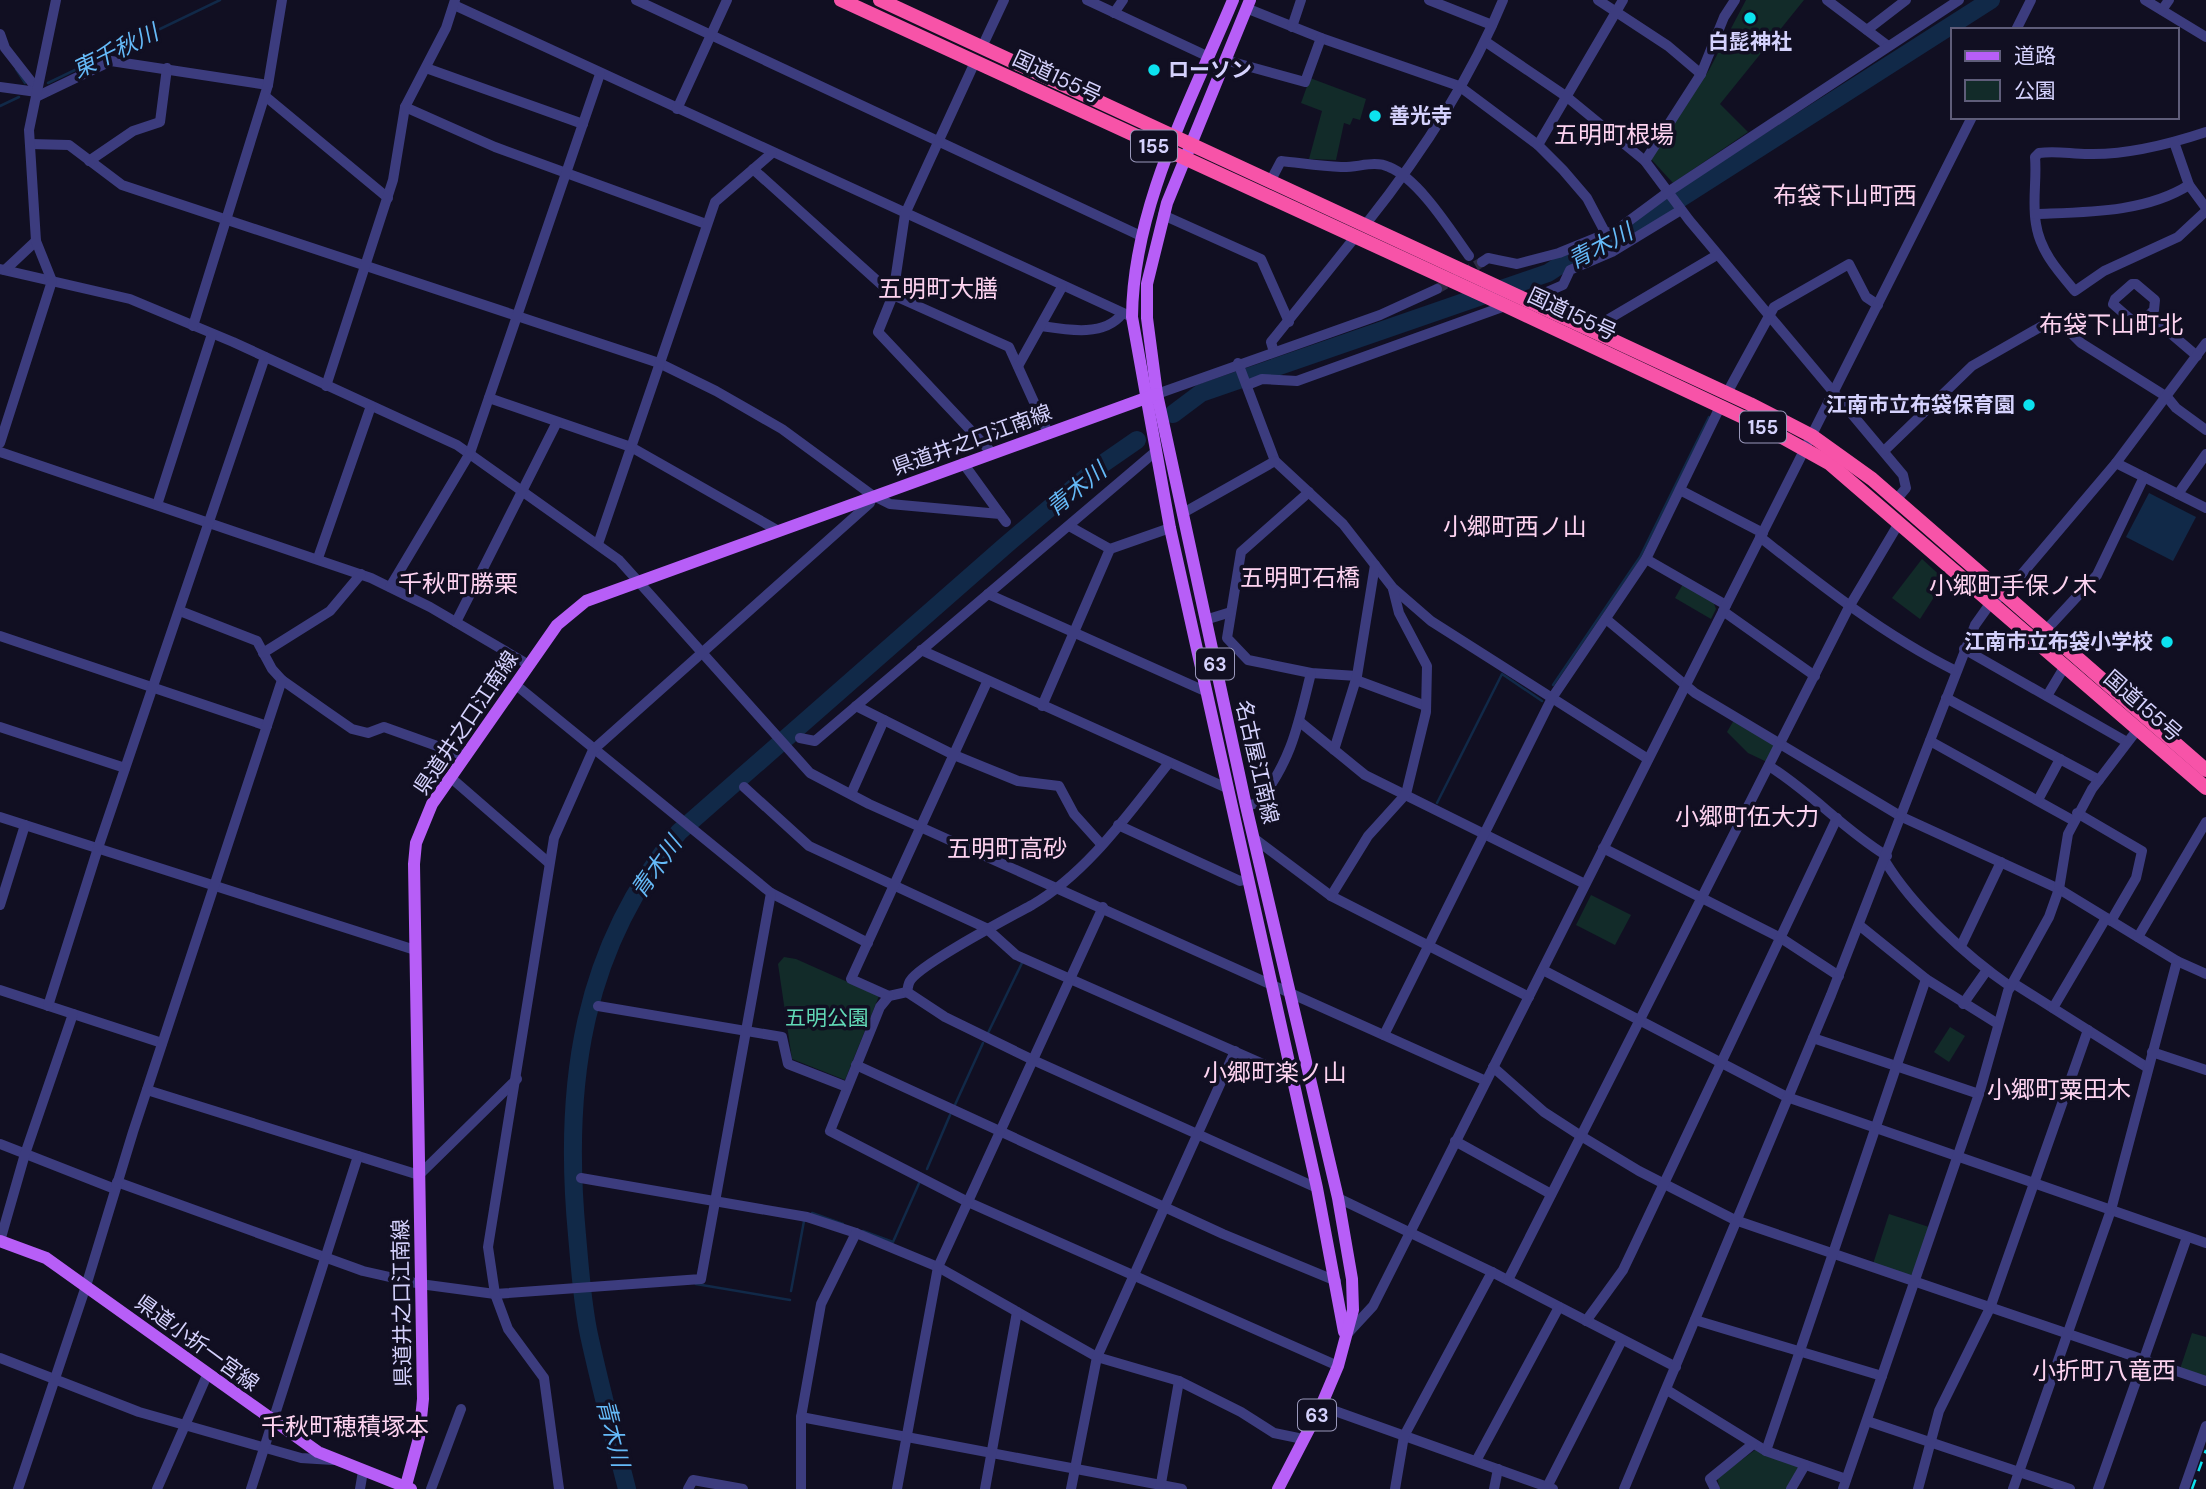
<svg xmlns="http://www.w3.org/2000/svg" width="2206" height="1489" font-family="'DM Sans','Noto Sans JP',sans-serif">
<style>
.green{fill:#122b29}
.water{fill:#112948}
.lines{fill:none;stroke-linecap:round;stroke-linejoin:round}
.stream{stroke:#112948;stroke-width:2.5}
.river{stroke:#112948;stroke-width:18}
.minor-tunnel{stroke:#2e2c43;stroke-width:10;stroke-dasharray:10 5;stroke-linecap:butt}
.minor{stroke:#3c3c7e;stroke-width:10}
.major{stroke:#b75ef7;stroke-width:12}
.highway{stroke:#f753a8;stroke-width:14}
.rail{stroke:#0ce2ef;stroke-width:2.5;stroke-dasharray:10 9;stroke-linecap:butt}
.poi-dot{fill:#0ce2ef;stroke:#110f22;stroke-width:2.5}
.labels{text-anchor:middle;stroke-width:7;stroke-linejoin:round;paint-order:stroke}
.shield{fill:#110f22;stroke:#9a98bb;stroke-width:2}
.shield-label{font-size:19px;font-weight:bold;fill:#d5d2fd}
.poi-label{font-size:21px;font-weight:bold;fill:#d5d2fd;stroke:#110f22;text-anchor:start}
.street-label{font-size:21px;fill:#d5d2fd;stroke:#110f22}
.park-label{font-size:21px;fill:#61d9b6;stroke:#110f22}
.water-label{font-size:23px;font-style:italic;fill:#65baf8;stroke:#110f22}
.quarter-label{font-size:24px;fill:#fdd3f0;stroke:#110f22}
</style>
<rect width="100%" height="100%" fill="#110f22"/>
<g class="green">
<path d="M1746,0h58l-84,104 28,28 -75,51 -22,-24 58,-89z"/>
<path d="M1310,78l56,21 -6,21 -7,-2 -3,7 -6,-2 -8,37 -27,-1 13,-48 -21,-8z"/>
<path d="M1922,559l23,21 -25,39 -28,-21z"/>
<path d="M1683,584l30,17 3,8 -5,10 -36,-21z"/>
<path d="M1734,720l41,24 -8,18 -19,-9 -21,-21z"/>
<path d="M1591,895l40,20 -16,30 -39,-20z"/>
<path d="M784,957l12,2 83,37 -34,84 -53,-21 -14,-95z"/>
<path d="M1950,1027l15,9 -16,26 -15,-10z"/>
<path d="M1889,1214l40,13 -16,47 -4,2 -36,-12z"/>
<path d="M2192,1333l14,4v41l-26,-9z"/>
<path d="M1755,1450l46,17 -12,22h-69l-3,-11z"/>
</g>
<path class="water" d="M2149,493l47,24 -23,44 -47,-24z"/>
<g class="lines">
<g class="stream">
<path d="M16,69l9,14"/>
<path d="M48,83l172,-83"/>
<path d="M0,106l19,-9"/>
<path d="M1553,685l87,-128 69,-140"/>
<path d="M1437,803l65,-129 40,27"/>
<path d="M988,1033l34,-70"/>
<path d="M954,1107l29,-64"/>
<path d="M927,1169l23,-54"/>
<path d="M812,1213l31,11"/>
<path d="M863,1231l30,11 27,-61"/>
<path d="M696,1284l94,16"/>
<path d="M791,1291l13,-70"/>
</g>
<g class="river">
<path d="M1173,414l28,-21 347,-120 17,-11 44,-18 382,-244"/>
<path d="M627,1489c-13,-51 -27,-103 -38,-154 -7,-33 -9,-67 -12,-100 -14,-148 4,-285 102,-403l327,-287 92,-78 39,-27"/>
</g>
<path class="minor-tunnel" d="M1437,289l45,-27"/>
<g class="minor">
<path d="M636,0l505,236"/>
<path d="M1087,0l122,57"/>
<path d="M1429,0l63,25"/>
<path d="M1598,0l70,46 33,28"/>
<path d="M1827,0l61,46"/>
<path d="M2145,0l61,37"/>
<path d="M454,5l678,312"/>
<path d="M1246,8l75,30 138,48 79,59 25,25 24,28 19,36"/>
<path d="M2162,10l7,-10"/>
<path d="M1114,13l9,-13"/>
<path d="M1292,27l9,-27"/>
<path d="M1867,30l39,-30"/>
<path d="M2016,30l15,-30"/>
<path d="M0,34l5,14 32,41"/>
<path d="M1486,42l81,55 78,64 44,59 214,255 3,13 -10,12"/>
<path d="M982,47l22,-47"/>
<path d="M1225,60l80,22 16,-44"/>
<path d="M975,62l-70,152 -12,81 -15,37 114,121"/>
<path d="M426,68l157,56"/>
<path d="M0,87l37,5"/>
<path d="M265,96l123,102"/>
<path d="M36,97l75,-36 157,24"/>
<path d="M405,107l90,40 211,77"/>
<path d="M677,109l50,-109"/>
<path d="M2206,132c-36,12 -74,22 -113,22 -19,1 -35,-4 -54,-1l-4,4c2,23 -3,45 1,67 4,27 22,47 39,67l29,-20 74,-34 28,-26"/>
<path d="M2174,142l15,43 17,23"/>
<path d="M30,144l39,1 53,40 537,178 57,28 66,38 90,66 18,9 110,10 6,8"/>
<path d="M1538,145l85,-145"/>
<path d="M89,161l44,-30 27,-9 7,-54"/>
<path d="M1645,161l56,-87 23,-57 11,-17"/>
<path d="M753,169l140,126 116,52 39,86"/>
<path d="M1271,180l10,-19c20,2 40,5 60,6 16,1 33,-7 48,0 30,12 62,64 80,89"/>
<path d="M2035,214c50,-2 110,-1 154,-29"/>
<path d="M1163,215l98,44 28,63"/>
<path d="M1366,224c54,-68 104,-143 137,-224"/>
<path d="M1482,262l6,-4 29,6 42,-11 59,-24 50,-37 291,-192"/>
<path d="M0,269l130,30 103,43 224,103 162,115 191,213 59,31 617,277"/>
<path d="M5,270l31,-29"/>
<path d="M1526,301l37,-16 7,-15 42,-18 69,-42"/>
<path d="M2149,315l5,-5 1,-10 -19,-16h-4l-17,15 -2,5 23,20 13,-9 48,41"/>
<path d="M193,326l75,-241 14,-85"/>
<path d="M1041,326c26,4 63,11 81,-12"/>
<path d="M1598,334l9,-14 110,-65"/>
<path d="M1274,352l-3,-10 85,-106"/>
<path d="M1238,363l37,98 68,63 50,64 38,33 217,138"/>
<path d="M1018,366l44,-79"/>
<path d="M1247,385l15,-6 35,2 208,-75"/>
<path d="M326,386l67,-206 12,-73 41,-79 9,-28"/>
<path d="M1727,393l47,-86 75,-43 17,33 12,8"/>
<path d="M1157,394l223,-79 57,-26"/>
<path d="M489,398l142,49 146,83"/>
<path d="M0,443l52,-162 -16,-40 -7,-111 27,-130"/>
<path d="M1884,451l88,-85 84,-48 25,25 86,54 9,11 30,22"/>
<path d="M0,452l371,126 59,29 99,58"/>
<path d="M963,463l37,51"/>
<path d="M2116,463l90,45"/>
<path d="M1680,490l83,43"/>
<path d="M1309,492l-68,60 -14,86 21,22 63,13 46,3"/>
<path d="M2178,494l28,-40"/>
<path d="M157,505l55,-171"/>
<path d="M1183,513l92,-52"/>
<path d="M1069,526l41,23 60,-21"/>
<path d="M1760,537c63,50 124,98 196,134"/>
<path d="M598,544l117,-342 57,-49"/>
<path d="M318,558l53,-152"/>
<path d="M1646,559l80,46"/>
<path d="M390,587l80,-134 130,-379"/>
<path d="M988,594l219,98"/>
<path d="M180,611l77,30 15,28 10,11 44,31 26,18 16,4 16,-6 81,29"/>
<path d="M1723,611l92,65"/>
<path d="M1606,619l89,74 207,124 157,72 118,72 29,13"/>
<path d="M1205,620l26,-8"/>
<path d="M456,622l101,-200"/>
<path d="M2046,630l51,-55 47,-98"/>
<path d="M0,636l267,90"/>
<path d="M1964,649l163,93"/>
<path d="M921,650l308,139"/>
<path d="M263,653l67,-42 31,-37"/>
<path d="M1356,680l70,26"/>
<path d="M2047,696l18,-30"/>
<path d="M1946,698l153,82"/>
<path d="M856,706l98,49 64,26 41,5 15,28 27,30"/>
<path d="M1042,706l68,-157"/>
<path d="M1300,722l65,53 220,109"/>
<path d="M0,727l125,41"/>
<path d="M800,738l15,3 340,-289"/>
<path d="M1930,741l144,80"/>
<path d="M1334,750l23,-74 18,-111"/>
<path d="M1168,764c-40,50 -80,108 -136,141 -22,12 -112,59 -122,76 -2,3 -2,7 -3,11l-18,4 -9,11 -50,124 138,71 370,164"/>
<path d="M1769,766c42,26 75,64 118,90"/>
<path d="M450,777l99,86"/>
<path d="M744,787l65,59 177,82 30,27 274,121"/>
<path d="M851,794l33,-74"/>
<path d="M2038,800l22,-41"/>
<path d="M1246,806l12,-3c34,-43 40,-78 53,-130"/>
<path d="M2077,813l65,38 -6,27 -25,43"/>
<path d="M0,817l415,133"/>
<path d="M1118,825l122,56 8,-2"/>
<path d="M1255,839l76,57 198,101"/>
<path d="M1603,848l178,90 58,38"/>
<path d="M1885,861c28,46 81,95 126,126"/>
<path d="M771,893l97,50"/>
<path d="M1331,896l37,-60 38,-42 20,-82 1,-46 -28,-53 -6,-24"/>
<path d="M0,905l25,-80"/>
<path d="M1859,925l67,54 72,45"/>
<path d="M2138,937l68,-115"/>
<path d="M1961,946l40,-84"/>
<path d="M1543,970l244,127 419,146"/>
<path d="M2013,983l135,85"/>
<path d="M0,990l162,53"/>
<path d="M907,992l38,25 88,43 284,128"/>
<path d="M889,996l-38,-17 136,-297"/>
<path d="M1963,1004l24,-34"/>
<path d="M48,1006l50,-158 167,-491"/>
<path d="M598,1006l184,31 6,27 59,23"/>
<path d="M2053,1008l53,-90"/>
<path d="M1384,1035l168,-337 94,-139 74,-152"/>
<path d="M1813,1038l166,56"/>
<path d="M2152,1052l54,18"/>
<path d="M856,1065l367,169 113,47"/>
<path d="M1493,1067l51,45 37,24 58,35 96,49 471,161"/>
<path d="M147,1090l272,85 98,-96"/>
<path d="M1455,1141l96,53"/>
<path d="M0,1144l115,45"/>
<path d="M581,1178l226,39 49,16 82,34 159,90 82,24 62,31 33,21 29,6"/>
<path d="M117,1182l246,89 57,13 75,10 206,-15 70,-386 -255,-208"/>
<path d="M1338,1198l154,74 184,95"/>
<path d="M0,1241l25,-87 48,-140"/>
<path d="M1508,1280l341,-673 50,-84"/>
<path d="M1695,1320l187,56"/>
<path d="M1586,1321l37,-51 10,-21 204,-431"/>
<path d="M1348,1333l25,-27 599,-1189"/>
<path d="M0,1358l139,54 162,46 32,2"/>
<path d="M1667,1390l99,61 80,28"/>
<path d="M1321,1406l232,83"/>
<path d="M801,1417l381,72"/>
<path d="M1867,1421l203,68"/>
<path d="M1766,1451l160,-472"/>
<path d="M1476,1461l83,-154"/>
<path d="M1547,1487l75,-147"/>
<path d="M18,1489l68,-203 47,-154 149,-452"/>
<path d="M157,1489l51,-116"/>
<path d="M251,1489l107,-333"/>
<path d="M360,1489l3,-18"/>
<path d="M431,1489l30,-80"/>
<path d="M559,1489l-15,-111 -36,-49 -13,-35 -7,-47 66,-409 39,-88 277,-247 2,-7"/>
<path d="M688,1489l5,-9 50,9"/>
<path d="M801,1489v-72l20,-113 35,-71"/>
<path d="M897,1489l41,-222 165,-360"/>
<path d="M985,1489l32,-177"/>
<path d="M1071,1489l26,-132 138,-306"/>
<path d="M1160,1489l19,-108"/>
<path d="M1395,1489l9,-53 88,-164"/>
<path d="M1494,1489l4,-20"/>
<path d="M1624,1489l207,-494 144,-370 17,-24 13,-7 111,-131 90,-120"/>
<path d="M1715,1489l-5,-10 43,-35"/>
<path d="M1791,1489l14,-24"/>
<path d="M1843,1489l136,-395 29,-103 41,-74 10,-28 9,-55 24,-45 45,-59"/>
<path d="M1918,1489l21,-78 51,-103 98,-278"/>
<path d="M2013,1489l98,-279 66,-249"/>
<path d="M2098,1489l89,-252"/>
<path d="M2184,1489l22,-63"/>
</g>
<g class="major">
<path d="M1233,0c-42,101 -100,206 -101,317l38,211 147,660 27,144"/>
<path d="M1250,0l-83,203 -20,81v34l10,76 89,412 92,392 14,81 1,31 -15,56 -17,40 -43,83"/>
<path d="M0,1241l46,17 272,194 93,37"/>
<path d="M405,1489l14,-51 4,-39 -9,-535 2,-21 16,-39 125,-179 29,-24 571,-207"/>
</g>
<g class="highway">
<path d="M841,0l661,304 260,122 67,37 377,325"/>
<path d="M880,0l870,404 62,32 60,43 334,291"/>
</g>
<path class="rail" d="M2192,1489l14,-39"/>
</g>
<g class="poi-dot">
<circle cx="1750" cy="18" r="7"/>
<circle cx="1154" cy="70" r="7"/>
<circle cx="1375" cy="116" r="7"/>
<circle cx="2029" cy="405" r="7"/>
<circle cx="2167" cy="642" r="7"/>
</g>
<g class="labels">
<g class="shield">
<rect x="1131" y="130.5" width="46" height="31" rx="5"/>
<rect x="1740" y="411.5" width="46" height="31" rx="5"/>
<rect x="1196" y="648.5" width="38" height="31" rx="5"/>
<rect x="1298" y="1399.5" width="38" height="31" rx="5"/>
</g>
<g class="shield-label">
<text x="1154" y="153">155</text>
<text x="1763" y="434">155</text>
<text x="1215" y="671">63</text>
<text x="1317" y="1422">63</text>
</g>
<g class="poi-label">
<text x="1750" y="49" text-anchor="middle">白髭神社</text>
<text x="1168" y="77">ローソン</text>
<text x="1389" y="123">善光寺</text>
<text x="2015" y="412" text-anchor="end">江南市立布袋保育園</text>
<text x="2153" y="649" text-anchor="end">江南市立布袋小学校</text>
</g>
<g class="street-label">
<text transform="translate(1057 77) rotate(25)" y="7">国道155号</text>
<text transform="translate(1572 314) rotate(25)" y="7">国道155号</text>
<text transform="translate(972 440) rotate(-20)" y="7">県道井之口江南線</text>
<text transform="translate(2143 706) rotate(41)" y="7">国道155号</text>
<text transform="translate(466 723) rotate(-56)" y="7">県道井之口江南線</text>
<text transform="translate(1257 762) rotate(77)" y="7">名古屋江南線</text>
<text transform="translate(402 1303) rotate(-91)" y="7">県道井之口江南線</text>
<text transform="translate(197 1343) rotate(36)" y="7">県道小折一宮線</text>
</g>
<g class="park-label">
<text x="827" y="1025">五明公園</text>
</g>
<g class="water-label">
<text transform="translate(115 51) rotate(-26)" y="8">東千秋川</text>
<text transform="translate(1600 246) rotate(-28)" y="8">青木川</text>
<text transform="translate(1076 489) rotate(-39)" y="8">青木川</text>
<text transform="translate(656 867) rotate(-55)" y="8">青木川</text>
<text transform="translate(613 1433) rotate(76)" y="8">青木川</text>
</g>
<g class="quarter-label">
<text x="1614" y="143">五明町根場</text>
<text x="1845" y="204">布袋下山町西</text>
<text x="938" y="297">五明町大膳</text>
<text x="2111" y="333">布袋下山町北</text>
<text x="1515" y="535">小郷町西ノ山</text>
<text x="1300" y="586">五明町石橋</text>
<text x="458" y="592">千秋町勝栗</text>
<text x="2013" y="594">小郷町手保ノ木</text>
<text x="1747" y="825">小郷町伍大力</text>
<text x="1007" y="857">五明町高砂</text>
<text x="1275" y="1081">小郷町楽ノ山</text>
<text x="2059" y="1098">小郷町粟田木</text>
<text x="2104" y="1379">小折町八竜西</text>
<text x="345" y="1435">千秋町穂積塚本</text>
</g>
</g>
<rect x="1951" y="28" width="228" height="91" fill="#110f22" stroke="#5f5d7a" stroke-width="2"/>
<rect x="1965" y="51" width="35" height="10" fill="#b75ef7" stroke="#5f5d7a" stroke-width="2"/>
<text x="2014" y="63" font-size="21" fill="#d5d2fd">道路</text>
<rect x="1965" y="80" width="35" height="21" fill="#122b29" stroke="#5f5d7a" stroke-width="2"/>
<text x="2014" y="98" font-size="21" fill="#d5d2fd">公園</text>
</svg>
